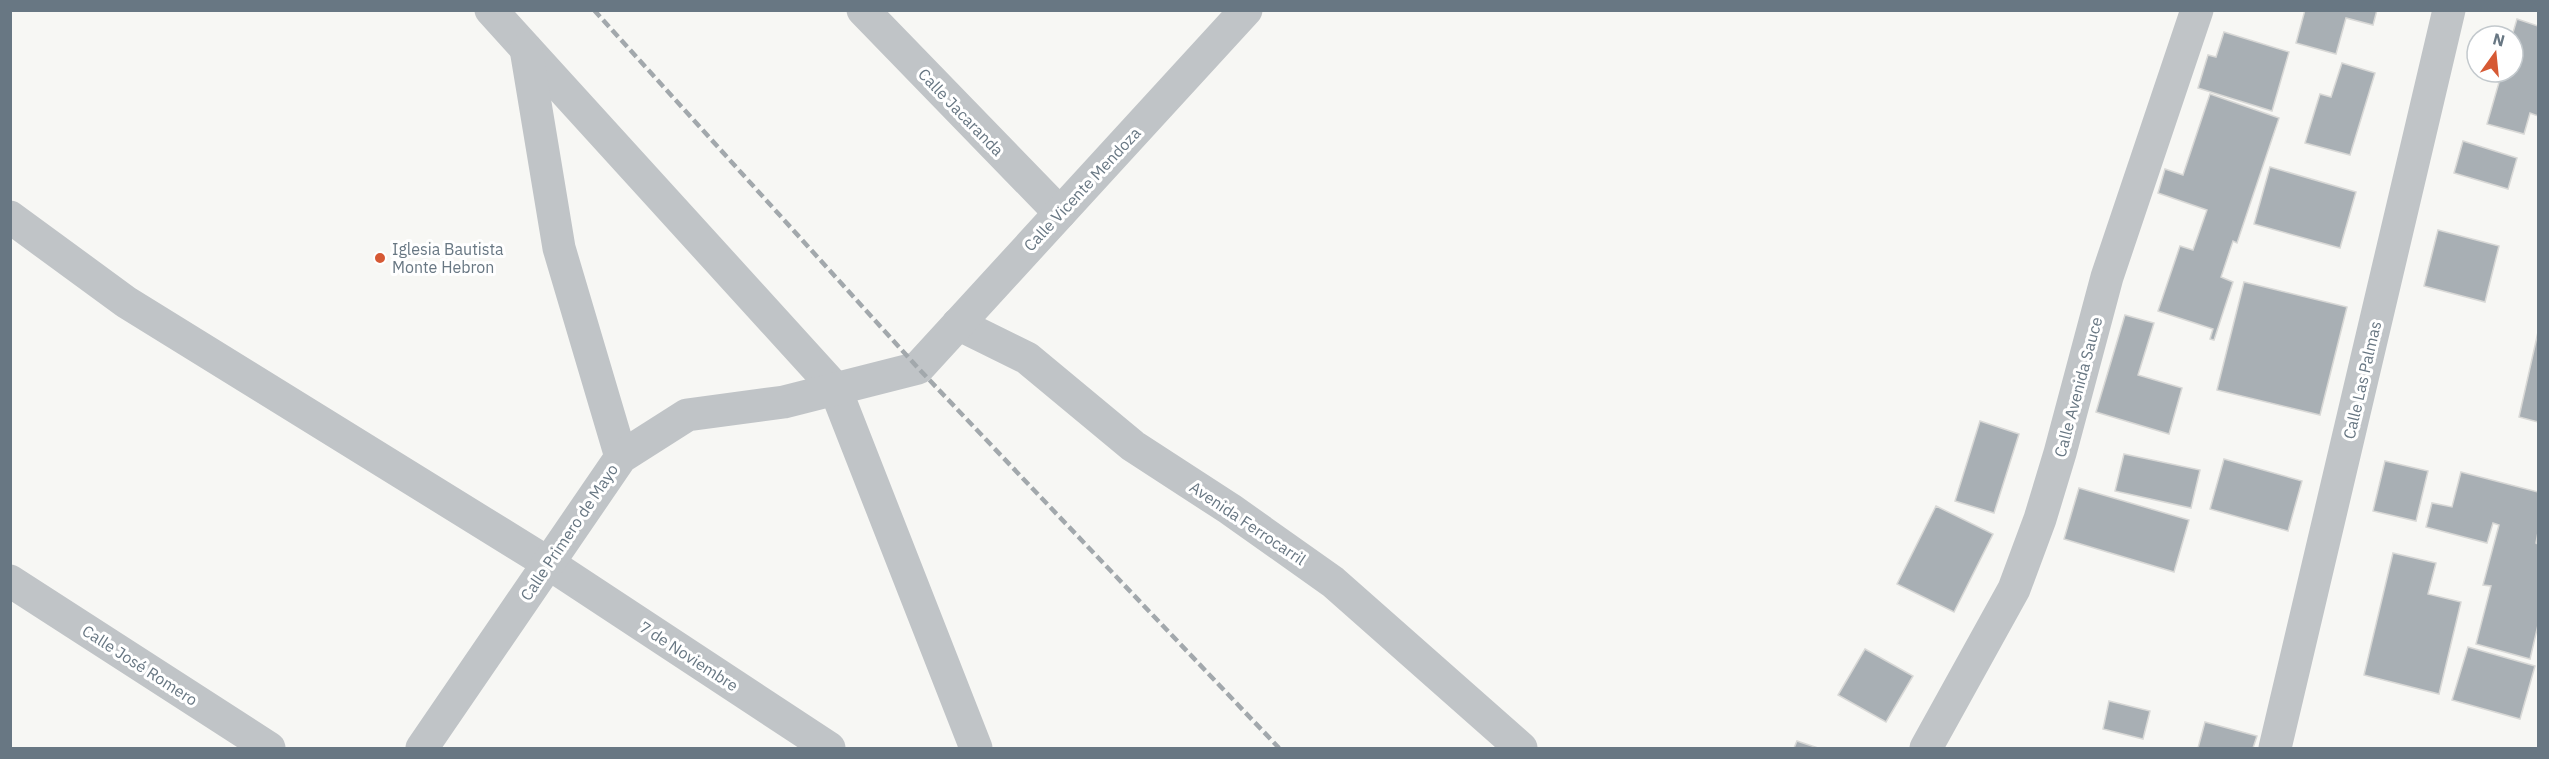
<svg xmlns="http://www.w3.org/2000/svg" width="2549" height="759" font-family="'IBM Plex Sans',sans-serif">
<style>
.building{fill:#a8afb4;stroke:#d8d8d6;stroke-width:1.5}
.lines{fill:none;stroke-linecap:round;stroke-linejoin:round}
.minor{stroke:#c0c4c7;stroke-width:33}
.rail{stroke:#a2a8ac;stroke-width:4.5;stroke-dasharray:9 4.5;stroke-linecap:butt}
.poi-dot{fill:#d65934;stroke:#fff;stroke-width:2}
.labels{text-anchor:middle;stroke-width:6;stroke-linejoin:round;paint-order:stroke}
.street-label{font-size:16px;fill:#687783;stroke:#fff}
.poi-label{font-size:16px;fill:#687783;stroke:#fff;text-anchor:start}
</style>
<rect width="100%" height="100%" fill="#f7f7f4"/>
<g class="building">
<path d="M2305,10h72l-4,15 -27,-7 -10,36 -40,-11z"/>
<path d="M2517,19l21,7v90l-8,-3 -6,21 -37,-10 15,-52h11l-1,-36z"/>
<path d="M2224,32l65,20 -17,59 -74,-23 10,-33 8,2z"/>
<path d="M2342,63l33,10 -25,82 -45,-12 15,-49 11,3z"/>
<path d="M2210,94l69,24 -42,125 -4,-2 -12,36 12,5 -19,58 -4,-1 3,-10 -55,-18 22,-65 13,4 14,-40 -49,-17 7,-24 18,6z"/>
<path d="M2463,141l54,17 -9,31 -54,-16z"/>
<path d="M2270,167l86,25 -16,56 -86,-24z"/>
<path d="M2438,230l61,16 -14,56 -61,-16z"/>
<path d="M2244,282l103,25 -27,108 -103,-25z"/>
<path d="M2125,315l29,8 -16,52 44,13 -13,46 -73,-22z"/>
<path d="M2538,332v90l-19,-5z"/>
<path d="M1980,421l39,13 -25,79 -39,-12z"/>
<path d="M2124,454l76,16 -9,38 -76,-17z"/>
<path d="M2224,459l78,22 -14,50 -78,-22z"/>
<path d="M2385,461l43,10 -12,50 -43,-10z"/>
<path d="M2461,472l77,20v40l-2,11 2,1v81l-8,34 -54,-15 15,-58 -8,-1 16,-60 -6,-2 -6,20 -61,-16 6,-24 20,4z"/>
<path d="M2079,488l110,32 -15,52 -110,-33z"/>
<path d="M1936,506l57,28 -39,78 -57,-28z"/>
<path d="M2393,553l43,10 -8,31 33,8 -22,92 -75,-19z"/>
<path d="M2468,647l67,19 -15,53 -68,-19z"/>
<path d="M1865,649l48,27 -27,46 -48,-27z"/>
<path d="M2109,701l41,10 -7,28 -40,-10z"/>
<path d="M2205,722l52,14 -4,12h-55z"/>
<path d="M1797,741l21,7h-24z"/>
</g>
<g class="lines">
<g class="minor">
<path d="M491,10l344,378 141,360"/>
<path d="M863,10l197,203"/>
<path d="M526,49l33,199 62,209"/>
<path d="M10,217l116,85 422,261 281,185"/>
<path d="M958,324l69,34 106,88 97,63 103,73 188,166"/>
<path d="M10,581l259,167"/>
<path d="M422,748l199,-291 66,-42 97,-13 134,-34 328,-358"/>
<path d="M1926,748l88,-159 26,-70 20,-66 47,-176 90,-267"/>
<path d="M2275,748l174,-738"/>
</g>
<path class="rail" d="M594,10l324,358 361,380"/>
</g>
<circle class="poi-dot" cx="380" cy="258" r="6"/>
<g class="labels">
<g class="street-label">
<text transform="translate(961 112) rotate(46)" y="6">Calle Jacaranda</text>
<text transform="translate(1082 189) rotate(-47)" y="6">Calle Vicente Mendoza</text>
<text transform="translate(2362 380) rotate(-77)" y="6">Calle Las Palmas</text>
<text transform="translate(2078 387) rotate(-75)" y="6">Calle Avenida Sauce</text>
<text transform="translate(1248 523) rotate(34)" y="6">Avenida Ferrocarril</text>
<text transform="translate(569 532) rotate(-56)" y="6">Calle Primero de Mayo</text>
<text transform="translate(689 656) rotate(33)" y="6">7 de Noviembre</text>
<text transform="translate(140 665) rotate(33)" y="6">Calle José Romero</text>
</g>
<g class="poi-label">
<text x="392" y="255">Iglesia Bautista<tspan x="392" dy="18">Monte Hebron</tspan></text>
</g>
</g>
<rect width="2549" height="759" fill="none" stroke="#687783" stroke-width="24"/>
<g transform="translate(2495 54) rotate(15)"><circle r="28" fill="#ffffff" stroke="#c3c9cd" stroke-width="1.5"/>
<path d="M0-4.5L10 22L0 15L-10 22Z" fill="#d65934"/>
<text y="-9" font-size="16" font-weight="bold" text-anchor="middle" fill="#687783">N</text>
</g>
</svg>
